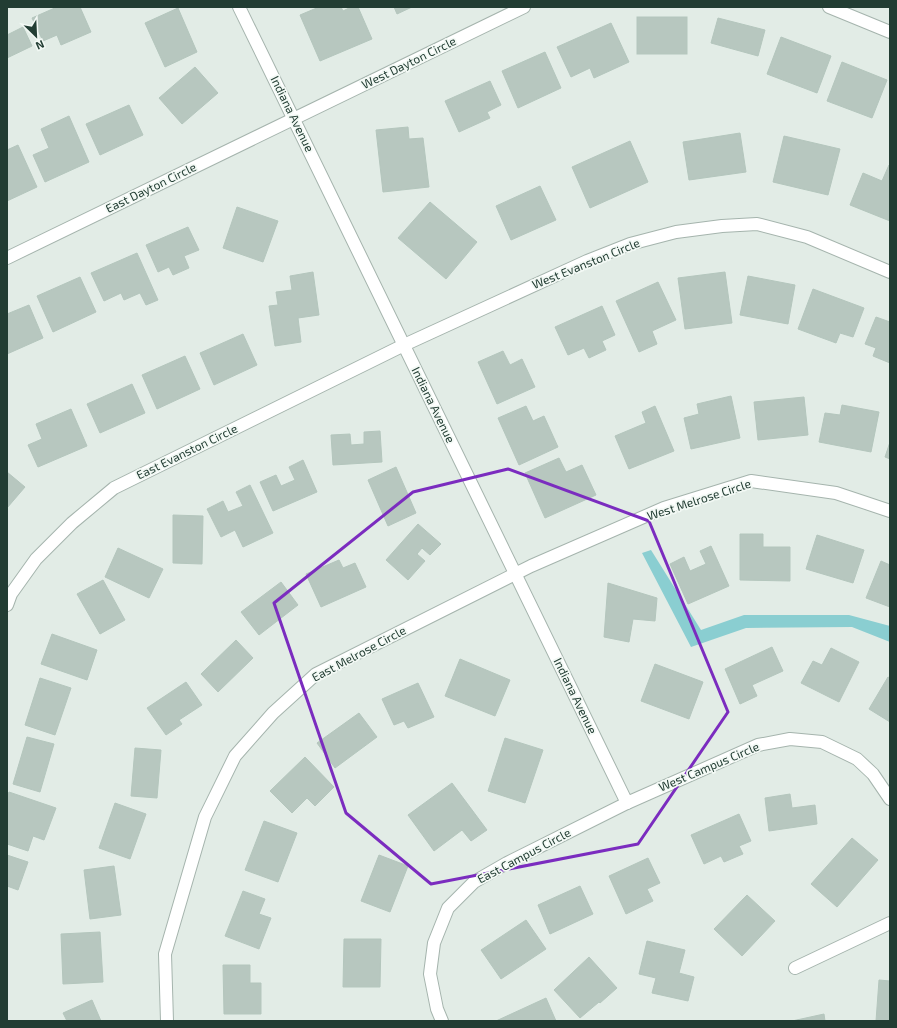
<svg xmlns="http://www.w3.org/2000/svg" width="897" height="1028" font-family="'Exo 2',sans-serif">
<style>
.water{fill:#8aced1}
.building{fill:#b7c7bf;stroke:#b4c6bd}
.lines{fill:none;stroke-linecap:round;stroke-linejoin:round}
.street-casing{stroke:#a5b4ad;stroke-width:14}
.street{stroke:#fff;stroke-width:12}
.marked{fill:none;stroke:#7b2cbf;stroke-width:3;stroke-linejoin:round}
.labels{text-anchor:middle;stroke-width:3.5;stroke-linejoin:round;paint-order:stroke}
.street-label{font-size:12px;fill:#223d33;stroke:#f3f9f5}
</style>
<rect width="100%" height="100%" fill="#e2ece6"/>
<path class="water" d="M651,550l50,80 43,-15h105l41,11v16l-38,-15 -106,1 -55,19 -49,-94z"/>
<g class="building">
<path d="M57,7h23l11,25 -30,13 -4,-10 -14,6 -11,-23z"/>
<path d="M319,7h22l2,4 8,-4h7l14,32 -52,22 -20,-46z"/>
<path d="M394,7h18l-15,7z"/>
<path d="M178,8l19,44 -32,15 -20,-44z"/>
<rect x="637" y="17" width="50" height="37"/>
<path d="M718,18l47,12 -7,26 -47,-13z"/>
<path d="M611,23l18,39 -35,16 -4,-10 -19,9 -14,-30z"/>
<path d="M23,27l9,19 -25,12v-23z"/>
<path d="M781,37l50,19 -14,37 -50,-19z"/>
<path d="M545,52l16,36 -43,20 -16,-37z"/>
<path d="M842,62l45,18 -15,38 -45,-17z"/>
<path d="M195,67l23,26 -36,31 -23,-26z"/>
<path d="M490,81l11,24 -14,7 3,6 -31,14 -14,-31z"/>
<path d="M129,105l14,30 -43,20 -14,-31z"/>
<path d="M69,116l20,46 -44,20 -12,-27 16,-7 -8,-19z"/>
<path d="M408,127l1,12 14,-1 6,49 -46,5 -7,-62z"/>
<path d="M740,133l6,39 -57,8 -6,-38z"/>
<path d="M784,136l56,13 -12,46 -55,-13z"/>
<path d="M630,141l18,41 -58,26 -18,-41z"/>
<path d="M18,145l19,42 -30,14v-51z"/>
<path d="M889,165l1,1v55l-40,-16 13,-32 19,8z"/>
<path d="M540,186l16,34 -45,20 -15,-34z"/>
<path d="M430,202l47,40 -31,37 -48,-41z"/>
<path d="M237,207l41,14 -15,41 -40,-14z"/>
<path d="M188,227l11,23 -15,6 5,12 -16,7 -4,-8 -11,5 -12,-27z"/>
<path d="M137,253l21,47 -12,5 -6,-12 -16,7 -3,-7 -17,8 -13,-28z"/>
<path d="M313,272l6,43 -21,3 3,24 -26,4 -6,-40 9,-1 -2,-13 16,-2 -2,-14z"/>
<path d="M725,272l7,51 -47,6 -7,-51z"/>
<path d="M748,276l47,9 -7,39 -48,-9z"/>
<path d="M80,277l16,35 -43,20 -16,-36z"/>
<path d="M658,282l18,38 -24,11 5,13 -18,8 -23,-51z"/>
<path d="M813,289l51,19 -11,29 -13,-4 -4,10 -38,-14z"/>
<path d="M29,305l14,33 -36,16v-40z"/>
<path d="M602,306l13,29 -13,6 4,9 -17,8 -5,-10 -16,7 -13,-28z"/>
<path d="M876,317l14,5v41l-17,-7 3,-8 -11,-4z"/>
<path d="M243,334l14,31 -43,20 -14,-32z"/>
<path d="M503,351l7,14 12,-6 13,28 -38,17 -19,-42z"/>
<path d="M185,356l15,33 -43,20 -15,-34z"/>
<path d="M132,384l13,29 -45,20 -13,-29z"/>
<path d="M731,396l9,42 -49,11 -7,-31 15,-4 -2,-10z"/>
<path d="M804,397l4,38 -50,5 -4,-38z"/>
<path d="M842,405l37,7 -8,40 -52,-10 6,-29 15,2z"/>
<path d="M526,406l7,15 11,-5 14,31 -39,18 -21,-47z"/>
<path d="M655,406l19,45 -45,18 -14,-33 31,-13 -4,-11z"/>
<path d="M71,409l16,37 -49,21 -10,-22 14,-6 -6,-15z"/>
<path d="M380,431l2,31 -49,3 -2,-30 19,-1 1,11 13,-1v-12z"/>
<path d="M890,442v17l-5,-2z"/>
<path d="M559,458l7,14 16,-7 14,30 -51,23 -20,-45z"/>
<path d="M303,460l14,32 -44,19 -13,-29 16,-7 5,11 14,-6 -6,-13z"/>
<path d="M396,467l20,46 -28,13 -20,-46z"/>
<path d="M7,472l18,15 -18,21z"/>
<path d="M250,485l23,48 -30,14 -8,-17 -14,7 -14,-28 16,-8 5,11 15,-6 -7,-14z"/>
<path d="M173,515l30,1 -1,48 -29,-1z"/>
<path d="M418,524l23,20 -11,11 -8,-7 -5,6 8,7 -17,19 -22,-20z"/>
<path d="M740,534h23v13h27v34l-50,-1z"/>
<path d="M817,535l47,15 -11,33 -47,-14z"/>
<path d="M711,546l18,40 -41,18 -18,-40 14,-7 6,14 16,-7 -6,-13z"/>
<path d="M118,548l45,21 -14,29 -44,-21z"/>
<path d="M339,560l4,8 12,-5 11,24 -45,20 -15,-33z"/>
<path d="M881,561l9,4v42l-24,-9z"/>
<path d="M103,580l22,40 -25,14 -23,-40z"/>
<path d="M281,582l17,23 -39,30 -18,-23z"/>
<path d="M608,583l49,15 -2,23 -22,-2 -4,23 -25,-5z"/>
<path d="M52,634l45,16 -10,30 -46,-16z"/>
<path d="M236,640l17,18 -35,34 -17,-18z"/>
<path d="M772,647l11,24 -31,14 5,11 -17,8 -15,-35z"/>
<path d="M831,648l28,14 -20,40 -38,-19 12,-22 9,4z"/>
<path d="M460,659l50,21 -15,36 -50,-20z"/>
<path d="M655,664l48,18 -14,37 -48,-18z"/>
<path d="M888,677l2,1v44l-21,-13z"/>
<path d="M40,678l31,10 -16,47 -30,-10z"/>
<path d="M186,682l16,23 -23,15 3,4 -16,11 -19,-27z"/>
<path d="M418,683l16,34 -26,11 -4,-7 -10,4 -12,-26z"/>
<path d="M359,713l18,24 -42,31 -18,-25z"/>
<path d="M27,737l27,7 -14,48 -27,-8z"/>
<path d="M505,738l38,12 -18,53 -37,-12z"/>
<path d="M135,748l26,2 -4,48 -26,-2z"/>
<path d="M305,757l29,30 -19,19 -8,-8 -15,15 -22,-22z"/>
<path d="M452,783l35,47 -16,11 -9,-11 -28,21 -26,-36z"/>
<path d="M9,792l47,16 -12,32 -11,-4 -5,15 -21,-7v-48z"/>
<path d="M790,794l2,14 23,-3 2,19 -48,7 -4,-33z"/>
<path d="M115,803l31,11 -16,45 -31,-11z"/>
<path d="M739,814l12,27 -12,5 4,8 -19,8 -3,-6 -17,8 -13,-29z"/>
<path d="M264,821l33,12 -19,49 -33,-12z"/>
<path d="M852,838l26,22 -41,47 -26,-23z"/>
<path d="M7,855l21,7 -10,28 -11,-4z"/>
<path d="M379,855l29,11 -18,46 -29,-11z"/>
<path d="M648,858l12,25 -13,6 6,12 -27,13 -17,-38z"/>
<path d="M114,866l7,49 -31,4 -6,-49z"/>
<path d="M580,886l13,28 -43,20 -12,-29z"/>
<path d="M243,891l22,8 -6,15 12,4 -12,31 -34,-13z"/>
<path d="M747,895l28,26 -33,35 -28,-27z"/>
<path d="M526,920l20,29 -45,30 -20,-29z"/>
<path d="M100,932l3,50 -40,2 -2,-50z"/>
<path d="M344,939h37l-1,48h-37z"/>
<path d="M647,941l38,9 -6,23 15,4 -6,24 -36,-8 4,-15 -17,-4z"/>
<path d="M589,957l28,31 -17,15 -1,-1 -19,16 -26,-28z"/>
<path d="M223,965h27v18h11v31h-37z"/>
<path d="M879,980l11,1v40h-14z"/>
<path d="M546,998l10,23h-60z"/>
<path d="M92,1000l9,21h-34l-4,-8z"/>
<path d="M824,1014l1,7h-33z"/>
</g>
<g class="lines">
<defs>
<g id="street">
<path d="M239,7l388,796"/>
<path d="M829,7l61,25"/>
<path d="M7,258l517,-251"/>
<path d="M7,605l4,-11 25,-35 36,-36 42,-35 290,-143 183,-84 43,-17 46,-12 46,-6 35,-2 50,13 83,35"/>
<path d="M795,968l95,-45"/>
<path d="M167,1021l-2,-67 40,-137 30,-61 38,-43 43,-39 215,-108 133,-58 87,-27 85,12 54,18"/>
<path d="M442,1021l-5,-12 -7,-35 4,-31 14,-35 26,-26 33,-19 120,-60 131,-58 32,-6 32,3 35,17 16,15 17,25"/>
</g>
</defs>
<use href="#street" class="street-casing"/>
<use href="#street" class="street"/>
</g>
<path class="marked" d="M508,469l141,52 79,191 -90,132 -207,40 -85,-71 -72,-210 139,-111z"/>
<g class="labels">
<g class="street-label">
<text transform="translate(409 63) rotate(-26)" y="4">West Dayton Circle</text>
<text transform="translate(292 114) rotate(64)" y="4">Indiana Avenue</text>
<text transform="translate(151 188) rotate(-26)" y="4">East Dayton Circle</text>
<text transform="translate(586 264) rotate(-22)" y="4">West Evanston Circle</text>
<text transform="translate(433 405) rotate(64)" y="4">Indiana Avenue</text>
<text transform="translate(187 452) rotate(-26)" y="4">East Evanston Circle</text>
<text transform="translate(699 500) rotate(-18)" y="4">West Melrose Circle</text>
<text transform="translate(359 654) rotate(-28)" y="4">East Melrose Circle</text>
<text transform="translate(575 696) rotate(64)" y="4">Indiana Avenue</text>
<text transform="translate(709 767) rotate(-23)" y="4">West Campus Circle</text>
<text transform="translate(524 856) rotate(-28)" y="4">East Campus Circle</text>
</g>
</g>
<rect width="897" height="1028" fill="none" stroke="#223d33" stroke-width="16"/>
<g transform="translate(36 36) rotate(156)" stroke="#f3f9f5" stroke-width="3" paint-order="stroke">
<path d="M0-3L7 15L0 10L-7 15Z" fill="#223d33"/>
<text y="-6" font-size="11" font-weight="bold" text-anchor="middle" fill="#223d33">N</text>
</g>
</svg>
